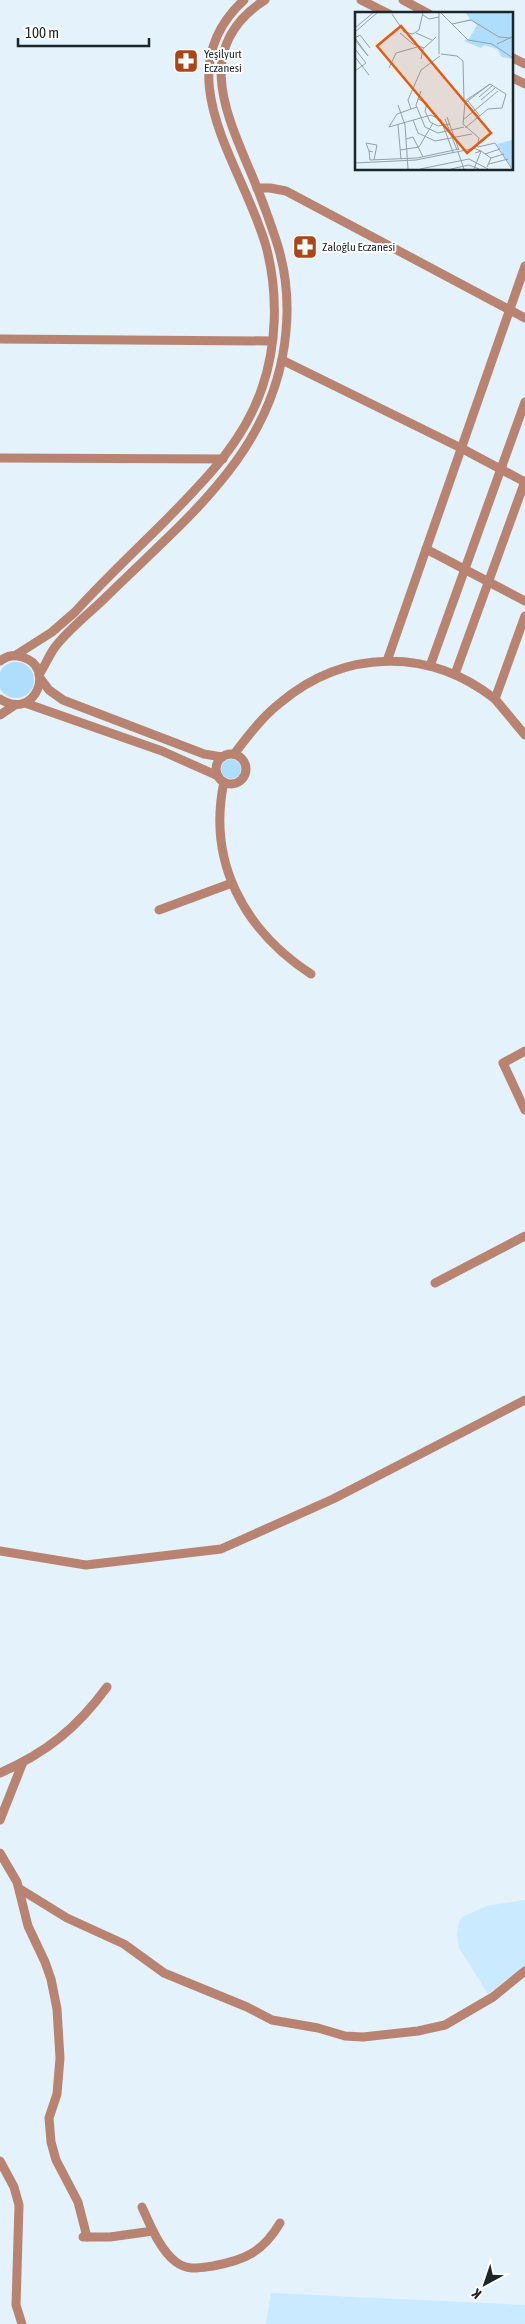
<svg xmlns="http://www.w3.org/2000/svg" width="525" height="2324" font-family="'Asap Condensed',sans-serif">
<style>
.built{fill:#caeaff}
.green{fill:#afdefc}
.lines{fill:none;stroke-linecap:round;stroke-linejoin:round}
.street{stroke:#b88471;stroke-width:9}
.labels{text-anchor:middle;stroke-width:4;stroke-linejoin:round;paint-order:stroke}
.poi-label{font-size:12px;fill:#1b252a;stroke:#fff;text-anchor:start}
.inset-road{fill:none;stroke:#93a0a7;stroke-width:1}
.view{fill:#e8590c;fill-opacity:0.15;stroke:#e8590c;stroke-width:2.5}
.inset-edge{fill:none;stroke:#1b252a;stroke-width:2.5}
</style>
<rect width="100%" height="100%" fill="#e3f2fb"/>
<g class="built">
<path d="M525,1900v66l-37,28 -29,-46 -2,-15 2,-11 3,-5 25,-11z"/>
<path d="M271,2293l254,12v19h-259z"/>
</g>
<g class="green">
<circle cx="16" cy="680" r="18"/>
<circle cx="231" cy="769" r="10"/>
</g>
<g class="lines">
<g class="street">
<path d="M361,0l28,14"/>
<path d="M403,0l26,14"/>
<path d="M511,57l14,7"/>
<path d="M511,77l14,7"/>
<path d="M257,188h13l16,3 239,127"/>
<path d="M0,339l272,2"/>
<path d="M282,360l179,88 64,34"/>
<path d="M0,458l223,1"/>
<path d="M426,549l99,52"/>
<path d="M525,616l-30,83 30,36"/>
<path d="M16,655l36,-23 23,-20c29,-32 60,-61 90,-91 39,-40 79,-79 97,-133 15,-43 16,-94 5,-138 -21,-82 -105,-175 -23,-250"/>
<path d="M0,661c7,-5 14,-7 22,-4 35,9 13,65 -22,42"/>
<path d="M387,661l138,-395"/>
<path d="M430,666l95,-264"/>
<path d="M455,674l70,-193"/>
<path d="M39,675c5,-8 9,-17 14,-25 11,-17 38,-38 53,-53 80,-79 170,-146 180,-266 3,-31 -1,-65 -11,-94 -8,-24 -17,-48 -27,-71 -25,-59 -52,-122 17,-166"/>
<path d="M40,678l9,12 14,10 141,54 18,3"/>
<path d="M25,703l137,48 56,25"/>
<path d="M0,715l15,-10"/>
<path d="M234,754c14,-18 28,-37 46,-51 64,-54 149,-56 215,-4"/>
<circle cx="231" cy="769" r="15"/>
<path d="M224,782c-17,80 20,148 87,192"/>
<path d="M159,910l73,-27"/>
<path d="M525,1051l-22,12 22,47"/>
<path d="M435,1283l90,-47"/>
<path d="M0,1551l86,14 135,-16 112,-50 192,-99"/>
<path d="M0,1773c46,-20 77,-45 107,-86"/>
<path d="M0,1820l23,-58"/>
<path d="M0,1853l17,29 11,44 17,36 6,17 6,30 3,49 -3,36 -8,24 2,24 5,18 22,42 9,35"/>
<path d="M20,1889l47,29 57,26 40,29 83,34 25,13 46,8 27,8 18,1 55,-6 27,-6 48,-28 32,-26"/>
<path d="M0,2161l14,26 5,18 -3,100 6,19"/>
<path d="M142,2207c8,18 18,43 34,55 12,9 23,6 37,4 32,-6 50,-14 67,-43"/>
<path d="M83,2237h27l43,-6"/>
</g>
</g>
<defs>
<symbol id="pharmacy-square" viewBox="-11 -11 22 22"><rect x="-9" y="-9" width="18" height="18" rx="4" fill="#ab4618" stroke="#fff"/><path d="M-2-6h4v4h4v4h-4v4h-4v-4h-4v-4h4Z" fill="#fff"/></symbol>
</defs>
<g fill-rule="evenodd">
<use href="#pharmacy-square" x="172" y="47" width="28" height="28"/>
<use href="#pharmacy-square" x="291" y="233" width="28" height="28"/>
</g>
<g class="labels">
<g class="poi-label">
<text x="204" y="58">Yeşilyurt<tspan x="204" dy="14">Eczanesi</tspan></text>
<text x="322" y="251">Zaloğlu Eczanesi</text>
</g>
</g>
<g transform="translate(355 12)">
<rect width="158" height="158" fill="#e3f2fb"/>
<path d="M110,0h43l4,3v44l-10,-2 -5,-8 -13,-4 -3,3 -15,-6 -2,-2 5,-1 8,-14 -6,-5 -19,4 18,-5zM157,128v29l-15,-25z" fill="#afdefc"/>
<path class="inset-road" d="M85,0l28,28 24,4 21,14M37,2l12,18 9,2 6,-4 4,-18M68,3l6,4 10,-2M97,12l19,-4 28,17 12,1M0,16l19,-16M0,20l23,-20M45,21l13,11 11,4M61,21l16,7M0,26l13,18 -13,-16M0,26l5,-3 10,13M142,32l15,-7M0,37l11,14 -11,8M84,42v-42M86,42l16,2 6,5 1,40M0,45l14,18M66,47l2,-10 13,-12M34,56l7,-15 21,-6M66,79l-5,14 9,22 13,6 26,-6M124,85l14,-12M63,87l9,4 -2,8 5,11 8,4 12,-2M126,88l14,-12M110,89l25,-17 -25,19M113,89l12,15M110,91l-2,21 16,14 -2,9M43,93l7,20 3,44M62,95l-20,7 -8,13 42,-12 10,5 12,32M56,97l-3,-9 13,-30 19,-14M92,105l12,33M90,107l12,31M58,108l5,13 17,8 37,-7M108,108l35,-29M43,113l3,34M110,116l23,-19 14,-1 4,-14 -16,-10M51,127l7,-2 10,20M123,135l17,-4 17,26M45,138l19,-3 14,-24M14,139l1,9 47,-2 42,-9M18,140l-4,-1 -3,-8 11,2 -3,15M103,140l6,17M120,141l6,-2 10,7M130,142l15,-5M0,151l61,-3 60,-12M134,152l19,-5M132,155l4,-9 13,-4M65,157l49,-10 19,10M96,157l18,-4 10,4M119,157l7,-18 -5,-2"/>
<path class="view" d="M46,14l90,107 -24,20 -90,-107z"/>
<rect width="158" height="158" class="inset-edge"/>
</g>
<g transform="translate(485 2284) rotate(220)" stroke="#ffffff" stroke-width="4" paint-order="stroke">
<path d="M0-4L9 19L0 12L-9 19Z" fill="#1b252a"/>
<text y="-8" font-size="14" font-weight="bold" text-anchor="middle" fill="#1b252a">K</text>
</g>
<path d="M18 38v8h131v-8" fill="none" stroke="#1b252a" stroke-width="2.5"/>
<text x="25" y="38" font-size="15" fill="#1b252a" stroke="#ffffff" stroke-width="4" paint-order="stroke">100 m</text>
</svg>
